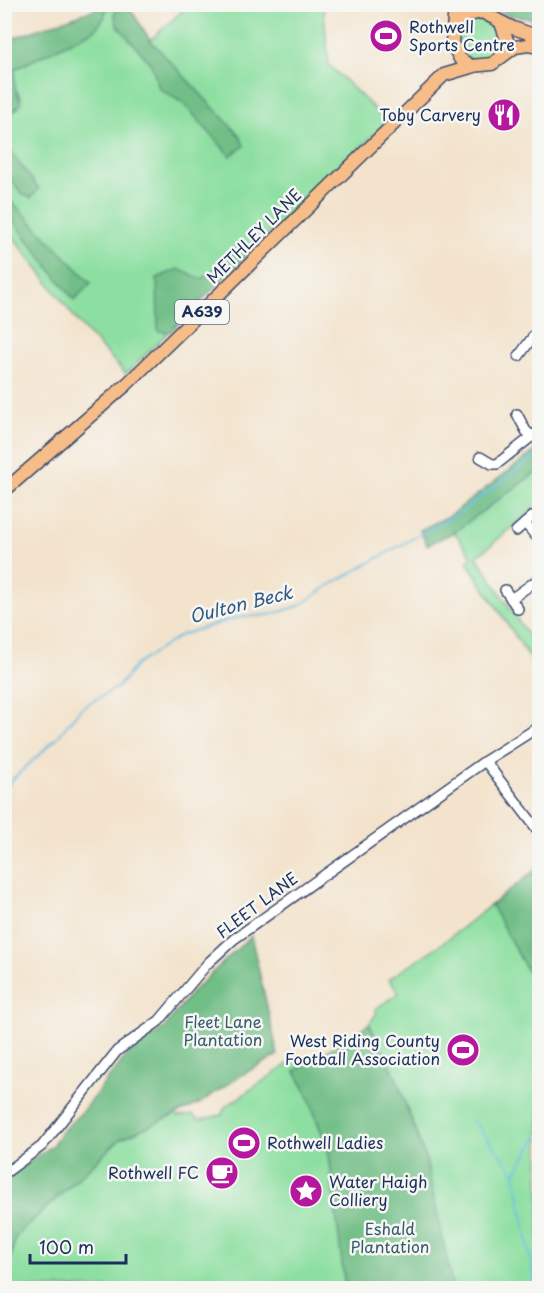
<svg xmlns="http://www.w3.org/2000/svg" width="544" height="1293" font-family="'Playpen Sans',sans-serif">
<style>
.green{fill:#8cdfa0;stroke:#54877f;stroke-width:1.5}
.forest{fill:#71be86;stroke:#467672;stroke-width:1.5}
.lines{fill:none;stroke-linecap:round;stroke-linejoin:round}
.stream{stroke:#65bbe2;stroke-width:2}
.minor-casing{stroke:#3b4a6e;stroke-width:12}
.major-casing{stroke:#3b4a6e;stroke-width:15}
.minor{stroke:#fff;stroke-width:9}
.major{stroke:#f7bd88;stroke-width:12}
.labels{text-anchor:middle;stroke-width:5;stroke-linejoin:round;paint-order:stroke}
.shield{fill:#f6f6f2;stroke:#5d6b8a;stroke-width:1.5}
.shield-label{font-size:15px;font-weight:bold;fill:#1b2f5e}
.poi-label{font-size:16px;fill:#1b2f5e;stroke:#f6f6f2;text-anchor:start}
.street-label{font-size:16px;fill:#1b2f5e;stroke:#f6f6f2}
.park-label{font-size:16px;fill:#375b6e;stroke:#f6f6f2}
.water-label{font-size:18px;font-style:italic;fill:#315986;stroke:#f6f6f2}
</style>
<rect width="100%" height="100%" fill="#f6f6f2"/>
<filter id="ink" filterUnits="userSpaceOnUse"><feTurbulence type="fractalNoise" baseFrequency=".0167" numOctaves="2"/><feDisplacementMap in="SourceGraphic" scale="12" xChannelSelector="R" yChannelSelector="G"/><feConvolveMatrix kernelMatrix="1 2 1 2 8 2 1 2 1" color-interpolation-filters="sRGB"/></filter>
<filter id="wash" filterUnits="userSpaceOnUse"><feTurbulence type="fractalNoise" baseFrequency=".008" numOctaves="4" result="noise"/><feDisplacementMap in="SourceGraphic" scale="24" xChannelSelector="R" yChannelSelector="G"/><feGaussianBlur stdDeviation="1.35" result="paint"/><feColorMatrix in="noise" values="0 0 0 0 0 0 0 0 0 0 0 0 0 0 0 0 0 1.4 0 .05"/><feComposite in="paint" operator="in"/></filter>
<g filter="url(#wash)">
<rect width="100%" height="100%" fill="#f3e3cc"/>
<g class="green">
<path d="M323,4l6,61 59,57 -86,79 -176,173 -45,-48 -76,-100 -1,-107 15,-12 2,-9 -6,-10v-19l80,-39 9,-12 3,-13c25,-1 30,15 43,35l39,-35z"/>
<circle cx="479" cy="40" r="21"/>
<path d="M539,470v34l-62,53 62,96v19l-72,-110 5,-6 -18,-24z"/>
<path d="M491,905l48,87v296h-89l-24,-128 -31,-85 -26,-51 8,-11 -2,-4 24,-16 -10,-14 55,-37z"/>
<path d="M301,1055l5,9 -11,8 13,23 21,59 16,134h-340v-9l11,-43 104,-97 57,-26 1,4 15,-2 6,5 23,-5 2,-7z"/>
</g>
<g class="forest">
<path d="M107,5l-3,13 -9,12 -80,39v19l6,15 -16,16v-78z"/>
<path d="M490,5h49v24l-10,-11 -22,-3z"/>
<path d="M121,6l12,7 17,27 90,96 4,10 -14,10 -46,-52 -25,-16 -8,-24 -34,-39 -3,-12z"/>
<path d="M5,144l34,45 -8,9 -9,-4 -17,-22z"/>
<path d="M12,202l79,81 -17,17 -69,-90z"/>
<path d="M241,247l13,1 -84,84 -12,-1 -1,-53 21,-9 24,10z"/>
<path d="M539,448v22l-85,62 -27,13 -7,-15 29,-14z"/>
<path d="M539,867v125l-48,-87z"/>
<path d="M251,936l27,119 -40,22 -39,27 -79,35 -104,97 -11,43v-100l47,-33 9,-14 19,-18 47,-59 37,-27 28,-36z"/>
<path d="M369,1024l26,51 31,85 27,128h-108l-16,-134 -21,-59 -13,-24z"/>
</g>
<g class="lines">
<g class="stream">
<path d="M4,791l8,-11 45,-42 24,-30 37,-21 18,-22 45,-30 54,-17 34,-3 30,-9 31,-21 132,-74 78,-58"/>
<path d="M472,1119l43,54"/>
<path d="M536,1288l-21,-115 25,-40"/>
</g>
</g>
</g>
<g filter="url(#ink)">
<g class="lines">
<defs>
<g id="minor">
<path d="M4,6l4,-2"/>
<path d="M519,356l21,-29"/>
<path d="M517,414l9,17 7,6"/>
<path d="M480,457l12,7h5l43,-34"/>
<path d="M525,523l15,18"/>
<path d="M516,531l17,-15"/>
<path d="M505,590l13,19"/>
<path d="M511,599l29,-21"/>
<path d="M485,761l55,72"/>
<path d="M4,1174l38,-28 75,-95 42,-30 49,-58 26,-24 251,-178 55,-35"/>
</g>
<g id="major">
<path d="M455,4l-3,39 8,16 11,7 21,-2 23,-17 13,-2 12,2"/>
<path d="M501,23l6,17 -5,14"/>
<path d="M454,28l11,-12 17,-4 31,16 27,9"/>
<path d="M4,491l123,-107 317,-309 30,-9"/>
</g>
</defs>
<use href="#minor" class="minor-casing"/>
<use href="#major" class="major-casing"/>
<use href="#minor" class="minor"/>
<use href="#major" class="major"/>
</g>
</g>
<defs>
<symbol id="stadium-disc" viewBox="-11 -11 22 22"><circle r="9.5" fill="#b5179e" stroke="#f6f6f2"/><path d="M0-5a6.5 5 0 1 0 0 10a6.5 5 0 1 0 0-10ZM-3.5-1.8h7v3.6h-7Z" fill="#fff"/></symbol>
<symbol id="restaurant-disc" viewBox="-11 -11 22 22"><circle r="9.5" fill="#b5179e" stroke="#f6f6f2"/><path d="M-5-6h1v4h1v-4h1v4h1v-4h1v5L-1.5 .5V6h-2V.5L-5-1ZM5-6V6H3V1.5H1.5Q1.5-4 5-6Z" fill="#fff"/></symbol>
<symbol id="cafe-disc" viewBox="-11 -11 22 22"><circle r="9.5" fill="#b5179e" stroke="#f6f6f2"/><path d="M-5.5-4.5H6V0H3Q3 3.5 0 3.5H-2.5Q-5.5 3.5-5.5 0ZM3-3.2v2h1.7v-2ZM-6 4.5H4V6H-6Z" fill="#fff"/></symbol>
<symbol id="sight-disc" viewBox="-11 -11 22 22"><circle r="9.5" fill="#b5179e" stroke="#f6f6f2"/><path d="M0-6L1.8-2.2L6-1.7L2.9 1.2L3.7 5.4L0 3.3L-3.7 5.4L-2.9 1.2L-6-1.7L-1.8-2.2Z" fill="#fff"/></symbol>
</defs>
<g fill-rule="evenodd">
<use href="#stadium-disc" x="367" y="17" width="38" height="38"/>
<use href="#restaurant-disc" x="485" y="96" width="38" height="38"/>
<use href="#stadium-disc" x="444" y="1031" width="38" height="38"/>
<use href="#stadium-disc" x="225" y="1124" width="38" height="38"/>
<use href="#cafe-disc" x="203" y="1154" width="38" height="38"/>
<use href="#sight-disc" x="287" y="1172" width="38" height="38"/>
</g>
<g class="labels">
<rect class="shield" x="175" y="300" width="54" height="24" rx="4.5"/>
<g class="shield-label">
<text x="202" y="317">A639</text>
</g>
<g class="poi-label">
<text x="409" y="33">Rothwell<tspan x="409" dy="18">Sports Centre</tspan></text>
<text x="481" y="121" text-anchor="end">Toby Carvery</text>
<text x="440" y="1047" text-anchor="end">West Riding County<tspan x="440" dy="18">Football Association</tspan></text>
<text x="267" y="1149">Rothwell Ladies</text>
<text x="199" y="1179" text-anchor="end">Rothwell FC</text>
<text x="329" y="1188">Water Haigh<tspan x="329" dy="18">Colliery</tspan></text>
</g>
<g class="street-label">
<text transform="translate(254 236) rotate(-45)" y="6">METHLEY LANE</text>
<text transform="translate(257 905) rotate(-37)" y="6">FLEET LANE</text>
</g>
<g class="park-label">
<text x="223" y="1028">Fleet Lane<tspan x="223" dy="18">Plantation</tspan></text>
<text x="390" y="1235">Eshald<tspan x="390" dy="18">Plantation</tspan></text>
</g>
<g class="water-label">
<text transform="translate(241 605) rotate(-14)" y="6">Oulton Beck</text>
</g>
</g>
<rect width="544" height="1293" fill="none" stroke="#f6f6f2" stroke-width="24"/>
<path d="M30 1254v9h96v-9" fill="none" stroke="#1b2f5e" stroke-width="3"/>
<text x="39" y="1254" font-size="18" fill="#1b2f5e" stroke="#f6f6f2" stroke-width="4.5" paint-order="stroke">100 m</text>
</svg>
